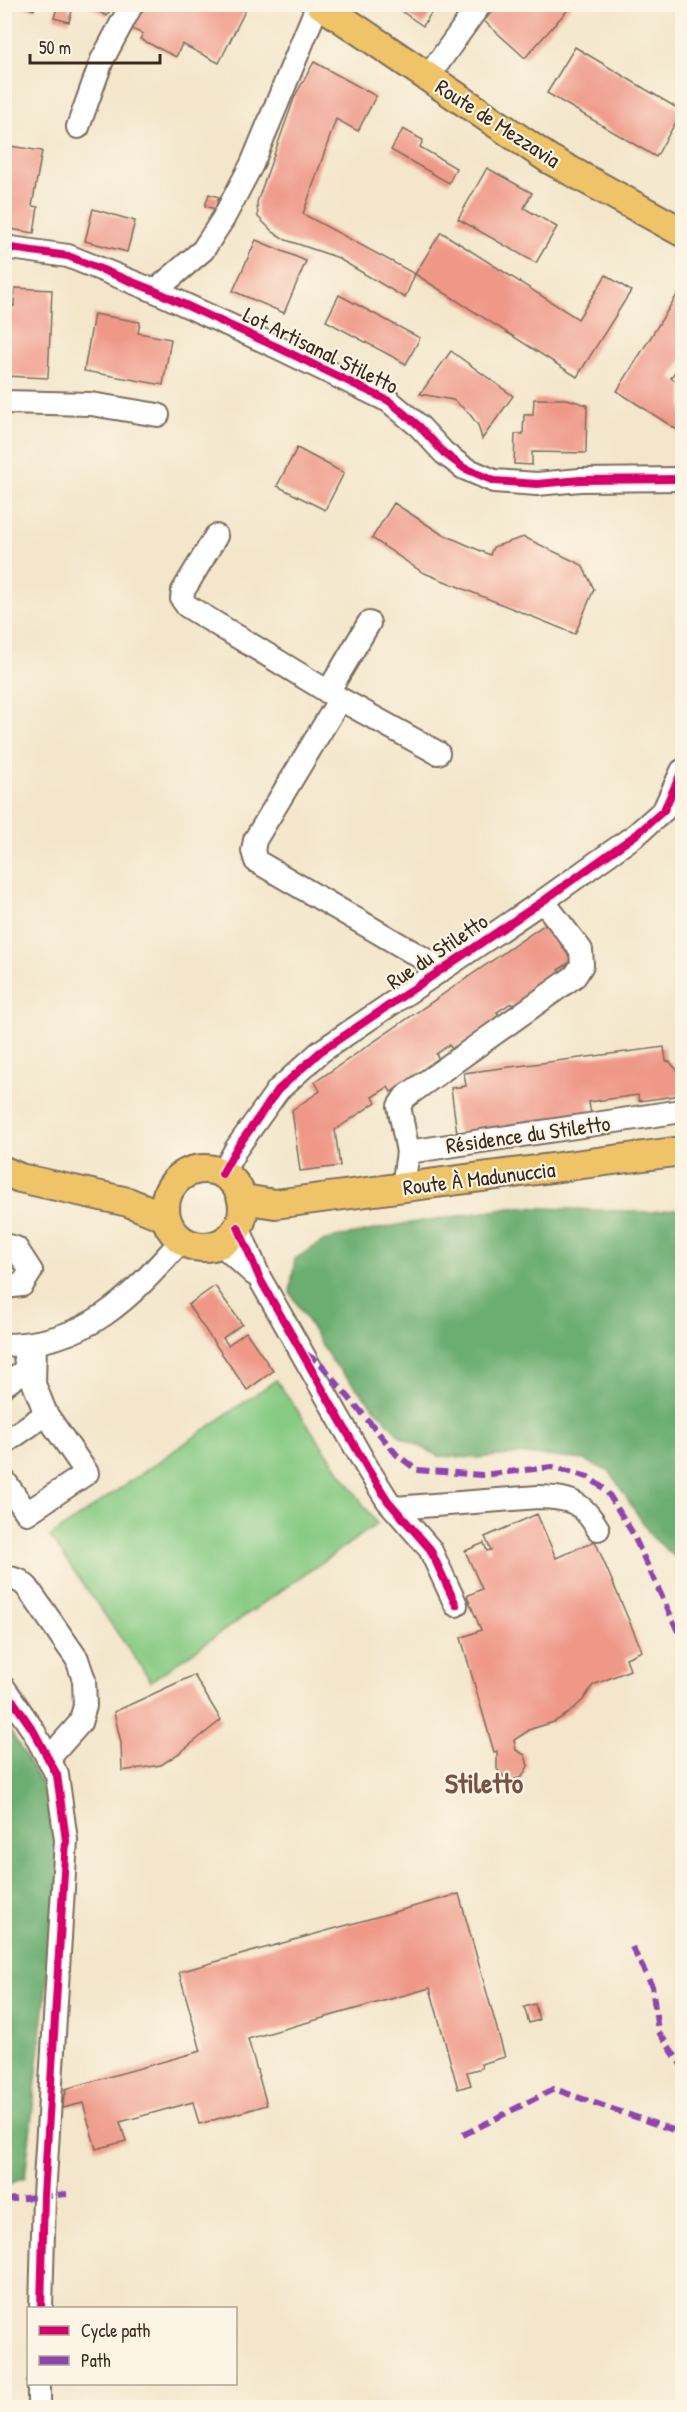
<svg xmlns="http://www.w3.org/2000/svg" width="687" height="2412" font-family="'Patrick Hand',sans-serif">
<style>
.green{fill:#86ca83;stroke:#607a50;stroke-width:1.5}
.forest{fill:#6cae71;stroke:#546c48;stroke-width:1.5}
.building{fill:#ef9888}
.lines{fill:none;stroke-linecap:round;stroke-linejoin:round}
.minor-casing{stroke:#7b6c5b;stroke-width:26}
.major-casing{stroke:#7b6c5b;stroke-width:32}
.minor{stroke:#fff;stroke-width:22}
.major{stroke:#efc469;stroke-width:28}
.quiet{stroke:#8e44ad;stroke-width:6;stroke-dasharray:12 6;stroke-linecap:butt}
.cycleway-casing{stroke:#fcf5e5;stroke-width:11}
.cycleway{stroke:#d6006c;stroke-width:8}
.labels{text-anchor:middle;stroke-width:4.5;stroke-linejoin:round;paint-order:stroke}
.street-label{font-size:22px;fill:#3b2a1e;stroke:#fcf5e5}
.district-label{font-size:28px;font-weight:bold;fill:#7a5043;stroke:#fcf5e5}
</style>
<rect width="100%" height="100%" fill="#fcf5e5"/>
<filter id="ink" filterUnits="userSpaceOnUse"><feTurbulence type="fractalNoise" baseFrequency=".0167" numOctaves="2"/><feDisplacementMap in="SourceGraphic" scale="12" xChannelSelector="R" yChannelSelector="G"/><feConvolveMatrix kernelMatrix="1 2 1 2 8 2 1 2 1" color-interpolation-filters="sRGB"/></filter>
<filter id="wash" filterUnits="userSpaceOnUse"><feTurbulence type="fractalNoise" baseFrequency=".008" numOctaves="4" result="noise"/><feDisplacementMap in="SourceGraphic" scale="24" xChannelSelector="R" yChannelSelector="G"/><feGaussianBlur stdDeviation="1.35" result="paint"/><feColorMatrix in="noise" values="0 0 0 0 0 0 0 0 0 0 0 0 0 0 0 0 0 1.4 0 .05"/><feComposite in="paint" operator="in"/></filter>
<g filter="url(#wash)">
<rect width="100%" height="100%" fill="#f3e6cb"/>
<path class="green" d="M276,1380l101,144 -226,157 -101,-144z"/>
<g class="forest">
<path d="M518,1207l133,5 31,-4v355l-30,-26 -42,-65 -26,-12 -59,-6 -50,4 -36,-2 -38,-19 -70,-77 -41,-68 5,-33 30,-19 78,-16z"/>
<path d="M4,1720l61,104 -40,354 -20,7z"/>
</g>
<g id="blocks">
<g class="building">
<path d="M17,4h19l-2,6z"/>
<path d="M58,4h12l-1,6 3,1 -3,11 -15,-4z"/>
<path d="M84,4h29l-6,12z"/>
<path d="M145,4h97l5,3 -28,56 -37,-19 -6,13 -36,-18 3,-5 -11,-5z"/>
<path d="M391,4h46l-14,22z"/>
<path d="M499,4h74l-48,54 -41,-37z"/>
<path d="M575,47l107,64 -26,46 -109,-64z"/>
<path d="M314,62l62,34 -18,35 -22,-12 -33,95 112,60 -10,24 -69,-41 -50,-17 -13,-8 -15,-15 -1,-15 38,-106z"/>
<path d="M403,129l20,11 -3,7 36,21 -7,15 -58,-33z"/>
<path d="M4,145l38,6 -10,55 6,1 -4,26 -30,-5z"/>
<path d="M487,168l45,25 -8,15 33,19 -21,36 -78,-44z"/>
<path d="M209,194l10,3 -4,12 -10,-3z"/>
<path d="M93,209l42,12 -8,31 -42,-11z"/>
<path d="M441,232l137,87 28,-44 25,16 -54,86 -162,-103z"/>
<path d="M256,240l50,21 -22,52 -51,-22z"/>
<path d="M682,287v73l-11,18 11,7v48l-65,-42z"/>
<path d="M15,288l37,2 -4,88 -44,-2v-71l10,1z"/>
<path d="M339,295l81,43 -14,26 -80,-43z"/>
<path d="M94,314l46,8 -2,11 33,6 -8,46 -79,-14z"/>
<path d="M451,351l62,45 -31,43 -4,-14 -10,-13 -15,-12 -33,-6z"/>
<path d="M534,399h33l20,6 -1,48 -54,-1v13l-18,-1 1,-30h8l1,-19h9z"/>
<path d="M297,448l47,25 -19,37 -48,-24z"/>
<path d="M394,503l46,30 50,22 3,-8 31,-10 58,28 12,24 -19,45 -153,-62 -50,-34z"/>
<path d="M547,923l25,38 -14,9 4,5 -48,33 -3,-5 -14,9 3,5 -47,33 -4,-5 -13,9 3,5 -48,33 -3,-5 -16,10 4,5 -41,28 5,36 -40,5 -8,-61 28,-19 -5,-9z"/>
<path d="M664,1047l2,14 4,1 12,14v19l-43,6 -1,-6 -49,7 2,13 -134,18 -6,-45 15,-2 -2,-13z"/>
<path d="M215,1286l27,38 -19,14 5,7 18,-13 27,39 -26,19 -59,-85z"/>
<path d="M537,1514l19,44 39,-17 47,110 -16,7 4,12 -37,15 -10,15 -14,13 -15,9 -23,7 -17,11 2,10 9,5 3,11 -6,11 -11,3 -6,-2 -8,-9v-18l-3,1 -33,-114 20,-8 -14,-34 15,-7 -17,-38 19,-8 3,8 4,-1 -6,-13z"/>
<path d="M194,1675l27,45 -40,32 -20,13 -39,6 -1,-28 -7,-31z"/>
<path d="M459,1894l46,163 -24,7 1,4 -15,4 4,13 -13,4 -28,-101 -182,51 19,66 -68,19 -6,-22 -73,20 6,19 -30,8 -13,-46 -20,5 1,-13 2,-1 -1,-5 136,-38 -22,-79z"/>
<path d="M535,2004l4,16 -10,3 -5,-16z"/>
</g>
</g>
</g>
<g filter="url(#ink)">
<use href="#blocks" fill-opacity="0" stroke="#7b6c5b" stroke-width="1.5"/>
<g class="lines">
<defs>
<g id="minor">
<path d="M428,77l52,-73"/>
<path d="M78,127l24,-67 30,-56"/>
<path d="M4,247l64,9 87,35 122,56 112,54 30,25 25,27 20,15 30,13 43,3 43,-4 102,-1"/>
<path d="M155,291l48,-41 20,-31 29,-55 66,-160"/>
<path d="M4,402l87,2 67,11"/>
<path d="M216,536l-33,55 -1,8 5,7 153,93 98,54"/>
<path d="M328,692l41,-69"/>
<path d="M340,699l-85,141 -2,11 3,10 175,102 7,9"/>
<path d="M408,1152l-9,-46 6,-9 170,-121 7,-11 -1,-15 -38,-49"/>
<path d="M222,1174l14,-25 42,-59 42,-38 223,-151 94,-67 27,-24 18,-39"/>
<path d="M403,1187l5,-35 274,-41"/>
<path d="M238,1227l22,52 109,192 19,30 42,48 26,56"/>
<path d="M221,1244l33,30"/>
<path d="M4,1245l12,3 15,23 -9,14 -18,2"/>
<path d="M4,1345c83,0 126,-47 177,-104"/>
<path d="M4,1385l23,-16 -3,-19"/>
<path d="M4,1443l42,-29"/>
<path d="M4,1480l23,33 60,-40 -41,-59 -12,-30 1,-41"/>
<path d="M395,1508l143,-11c32,1 44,4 60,32"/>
<path d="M4,1576l16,5 7,6 50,72 7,21 1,26 -5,17 -31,35"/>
<path d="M4,1688l29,42 24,45 9,65 -22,356 -3,112"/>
<path d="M39,2408v-24"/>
</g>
<g id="major">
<path d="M320,4l229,155 133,73"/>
<circle cx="204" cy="1208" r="39"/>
<path d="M4,1171l16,7 108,24 37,15"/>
<path d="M242,1199l33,5 407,-53"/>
</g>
</defs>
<use href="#minor" class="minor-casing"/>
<use href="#major" class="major-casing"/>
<use href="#minor" class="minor"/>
<use href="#major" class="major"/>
<g class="quiet">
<path d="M306,1354l14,9 77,92 20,15 65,5 70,-8 36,10 18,13 26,42 50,108"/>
<path d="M632,1947l20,39 6,45 24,35"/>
<path d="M463,2135l91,-46 128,44"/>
<path d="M4,2200l63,-6"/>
</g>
<defs>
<g id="cycleway">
<path d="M4,247l64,9 87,35 122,56 112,54 30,25 25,27 20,15 30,13 43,3 43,-4 102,-1"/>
<path d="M222,1174l14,-25 42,-59 42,-38 223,-151 94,-67 27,-24 18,-39"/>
<path d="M238,1227l22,52 109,192 19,30 42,48 26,56"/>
<path d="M4,1688l29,42 24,45 9,65 -22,356 -3,112"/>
</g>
</defs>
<use href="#cycleway" class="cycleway-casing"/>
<use href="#cycleway" class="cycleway"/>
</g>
</g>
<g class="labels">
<g class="street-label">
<text transform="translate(498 123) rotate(33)" y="8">Route de Mezzavia</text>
<text transform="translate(321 350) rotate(26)" y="8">Lot Artisanal Stiletto</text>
<text transform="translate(437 951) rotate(-34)" y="8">Rue du Stiletto</text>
<text transform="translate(528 1134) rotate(-8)" y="8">Résidence du Stiletto</text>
<text transform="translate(479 1178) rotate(-7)" y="8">Route À Madunuccia</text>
</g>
<g class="district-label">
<text x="484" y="1793">Stiletto</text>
</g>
</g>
<rect width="687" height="2412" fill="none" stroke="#fcf5e5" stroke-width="24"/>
<rect x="27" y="2307" width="210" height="78" fill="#fcf5e5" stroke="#afa495" stroke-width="1.5"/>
<rect x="39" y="2326" width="30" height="9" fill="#d6006c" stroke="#afa495" stroke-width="1.5"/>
<text x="81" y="2337" font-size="18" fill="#3b2a1e">Cycle path</text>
<rect x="39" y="2356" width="30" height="9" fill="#8e44ad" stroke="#afa495" stroke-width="1.5"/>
<text x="81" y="2367" font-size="18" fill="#3b2a1e">Path</text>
<path d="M30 54v9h130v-9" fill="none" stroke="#3b2a1e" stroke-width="3"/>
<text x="39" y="54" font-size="18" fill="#3b2a1e" stroke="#fcf5e5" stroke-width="4.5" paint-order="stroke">50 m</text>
</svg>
